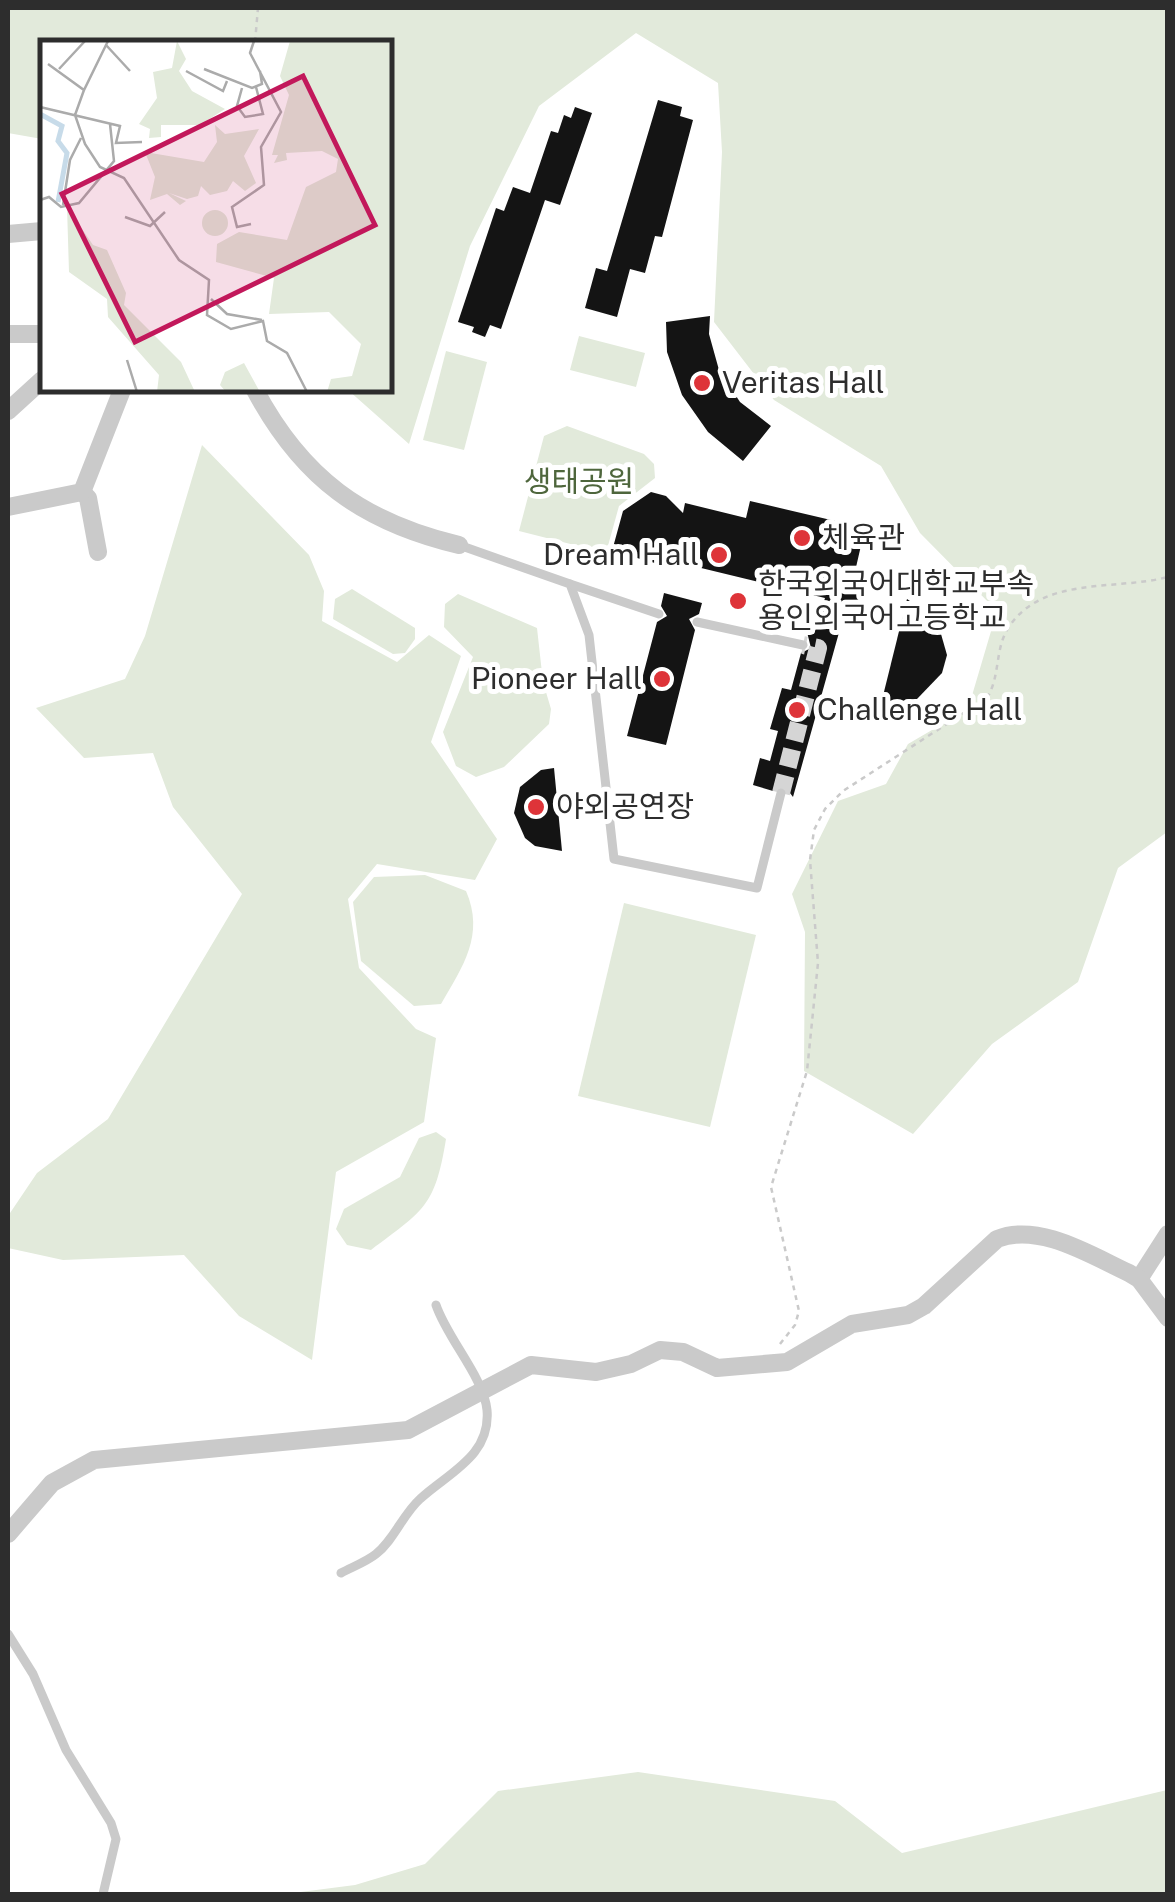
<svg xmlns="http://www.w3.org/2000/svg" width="1175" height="1902" font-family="'Public Sans','Noto Sans KR',sans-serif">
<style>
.green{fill:#e2eadb}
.building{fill:#141414}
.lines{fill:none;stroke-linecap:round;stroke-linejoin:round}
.street-tunnel{stroke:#d5d5d5;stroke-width:18;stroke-dasharray:18 9;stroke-linecap:butt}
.path{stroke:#cacaca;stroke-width:2.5;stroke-dasharray:5 5;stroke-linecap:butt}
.lane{stroke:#cacaca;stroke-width:9}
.street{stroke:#cacaca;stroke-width:18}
.poi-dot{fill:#de3439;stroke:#fff;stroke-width:4}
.labels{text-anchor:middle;stroke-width:10;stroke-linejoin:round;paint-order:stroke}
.poi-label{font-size:30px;fill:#2d2d2d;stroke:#fff;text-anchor:start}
.park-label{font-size:30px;fill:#4e663c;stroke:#fff}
.inset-river{fill:none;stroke:#c7dbe9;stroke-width:5}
.inset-road{fill:none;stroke:#ababab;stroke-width:2.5}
.view{fill:#c2185b;fill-opacity:0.15;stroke:#c2185b;stroke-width:5}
.inset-edge{fill:none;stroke:#2d2d2d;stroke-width:5}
</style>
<rect width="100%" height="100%" fill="#fff"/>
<g class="green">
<path d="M8,8h1159v824l-49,36 -40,114 -86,62 -79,90 -109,-63 1,-139 -13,-38 46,-93 48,-17 22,-40 60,-35 29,-98 -77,-78 -39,-67 -107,-66 -60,-78 8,-170 -4,-69 -82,-50 -97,73 -69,140 -61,198 -61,-54h42v-348h-348v97l-34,-6z"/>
<path d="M579,336l66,17 -9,34 -66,-17z"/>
<path d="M446,351l41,11 -23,88 -41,-10z"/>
<path d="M567,426l77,28 10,10 1,14 -36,28 -13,47 -87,-22 25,-95z"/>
<path d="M202,445l107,110 15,36 -2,30 75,41 32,-27 32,21 -30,86 66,97 -22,41 -98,-16 -29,35 11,69 57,61 20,9 -12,84 -88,50 -24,188 -73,-44 -55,-61 -121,5 -55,-12v-32l29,-43 71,-54 134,-225 -69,-87 -20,-54 -69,5 -48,-50 89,-29 20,-43z"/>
<path d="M352,589l63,39v11l-10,14 -12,1 -60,-35 2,-20z"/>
<path d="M458,594l79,34 6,54 8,27 -2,15 -45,43 -28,10 -20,-11 -13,-34 30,-75 -29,-30 1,-23z"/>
<path d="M425,875l41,16c19,44 -3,75 -25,113l-27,2 -53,-45 -8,-59 21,-25z"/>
<path d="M624,903l132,32 -46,192 -132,-31z"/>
<path d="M436,1132l10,7c-11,68 -22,71 -75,111l-24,-5 -11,-16 8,-20 56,-32 19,-39z"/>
<path d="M638,1772l197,29 67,52 265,-63v104h-882l70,-9 70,-21 73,-73z"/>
</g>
<g class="building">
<path d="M658,100l24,7 -2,9 13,4 -31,117 -7,-1 -10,37 -15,-4 -13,48 -32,-9 11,-40 11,3z"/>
<path d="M575,107l17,6 -32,92 -15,-5 -44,129 -11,-4 -5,12 -13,-5 2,-5 -16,-5 38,-114 8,3 9,-24 17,6 21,-62 7,2 6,-18 7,3z"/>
<path d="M710,316l-1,18 10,36 21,32 31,24 -28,35 -35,-29 -26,-37 -15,-43 -1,-30z"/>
<path d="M651,492l15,4 17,17 2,-10 61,15 4,-17 115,27 -11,48 15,3 -7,29 -15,-4 -54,193 -9,-12 -11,6 -20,-6 7,-27 10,3 8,-30 -8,-2 12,-41 9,2 10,-37 10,-5 -4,-16 7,2 11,-36 -161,-39 -2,6 -50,-14 11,-40z"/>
<path d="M664,593l38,10 -3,11 -10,5 6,11 -29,115 -39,-9 30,-114 10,-6 -6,-10z"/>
<path d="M907,599l30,21 10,35 -5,18 -25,26 -36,5z"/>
<path d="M554,768l8,83 -27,-5 -10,-8 -11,-25 6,-26 21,-17z"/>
</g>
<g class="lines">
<path class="street-tunnel" d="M781,793l37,-145 -15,-3"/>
<g class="path">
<path d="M255,42l3,-34"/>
<path d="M780,1344l15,-19 4,-14 -28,-124 36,-116 11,-108 -8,-103 4,-30 11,-21 18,-18 144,-93c13,-21 8,-47 20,-68 33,-55 108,-39 161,-53"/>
</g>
<g class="lane">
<path d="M459,545l111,39 19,51 25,224 143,29 24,-95"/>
<path d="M570,584l89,30"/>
<path d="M697,622l106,23"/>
<path d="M341,1573c11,-6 25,-11 35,-19 18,-14 27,-40 44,-55 28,-26 71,-43 67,-89 -3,-32 -40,-72 -51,-105"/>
<path d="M8,1634l25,40 33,76 45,73 5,16 -13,55"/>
</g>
<g class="street">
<path d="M8,234l34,-3"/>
<path d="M8,334h34"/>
<path d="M255,390c47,88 107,132 204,155"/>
<path d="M8,411l34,-31"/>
<path d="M82,492l6,6 10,54"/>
<path d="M8,507l74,-15 40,-102"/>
<path d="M1139,1279l29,-45"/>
<path d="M8,1534l44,-51 42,-23 314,-30 123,-65 65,7 35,-8 29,-14 23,2 34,16 70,-6 65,-38 56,-9 16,-9 73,-67c42,-17 95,17 132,34l10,6 29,39"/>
</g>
</g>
<g class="poi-dot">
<circle cx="702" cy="383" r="10"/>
<circle cx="802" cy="538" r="10"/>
<circle cx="719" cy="555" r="10"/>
<circle cx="738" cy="601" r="10"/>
<circle cx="662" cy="679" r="10"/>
<circle cx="797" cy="710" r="10"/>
<circle cx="536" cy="807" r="10"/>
</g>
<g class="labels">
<g class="poi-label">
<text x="722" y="393">Veritas Hall</text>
<text x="822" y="548">체육관</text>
<text x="699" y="565" text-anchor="end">Dream Hall</text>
<text x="758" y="594">한국외국어대학교부속<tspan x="758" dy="34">용인외국어고등학교</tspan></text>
<text x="642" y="689" text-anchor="end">Pioneer Hall</text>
<text x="817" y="720">Challenge Hall</text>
<text x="556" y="817">야외공연장</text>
</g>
<g class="park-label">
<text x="579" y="492">생태공원</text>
</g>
</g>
<g transform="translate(40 40)">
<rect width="352" height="352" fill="#fff"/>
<path d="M137,1l9,18 -7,12 13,20 33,18 -25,16h-39v12l-12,1 1,-9 -11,-5 18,-26 -4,-26 19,-4zM250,1h102v351h-65l4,-13 21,-3 9,-32 -32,-32 -60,2 5,-36 -58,-16 1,-18 22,-12 48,8 19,-53 30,-15 2,-13 -16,-8 -36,2 1,7 -13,3 4,-8h-6l17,-60 -9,-19zM175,85l10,9 34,-5 -15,27 12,27 -11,8 -12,-10 -6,10 -17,4 -9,-9 -3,10 -11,3 -18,-6 17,8 -6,4 -13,-11 -17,6 5,-23 -10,-25 59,10 13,-20zM27,167l26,38 14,5 19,43 -2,12 57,57 14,30h-38l2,-17 -51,-58 -1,-18 -38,-27zM162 183a13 13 0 1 1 26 0a13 13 0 1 1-26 0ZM204,323l16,29h-34l-6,-7 5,-13z" fill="#e2eadb"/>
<path class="inset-river" d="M0,74l22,12 -4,15 9,12 -9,49"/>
<path class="inset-road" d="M66,5l24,26M8,24l36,26 24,-49M19,29l26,-28M164,29l48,19 10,-4 -2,-13M146,31l37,20 4,-10M202,48l-5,18 8,11 18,-3 -7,-27M44,50l-9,25 10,29 15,23 24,11 55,82 30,20 -2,35 24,14 32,-8 4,20 20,12 20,39M0,67l80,19 -4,17 26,-1M0,160l9,-3 12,10 18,-4 35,-42 -4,-37M23,165l7,-45 11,-22M85,177l25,9 15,-14M211,184l-14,3 -5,-20 32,-22 -3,-38 20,-35 -31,-59 4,-12M171,259l16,15 35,6M87,320l10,32"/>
<path class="view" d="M263,36l72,149 -240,117 -73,-148z"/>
<rect width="352" height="352" class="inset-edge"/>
</g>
<rect width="1175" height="1902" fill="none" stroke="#2d2d2d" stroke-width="20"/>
</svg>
